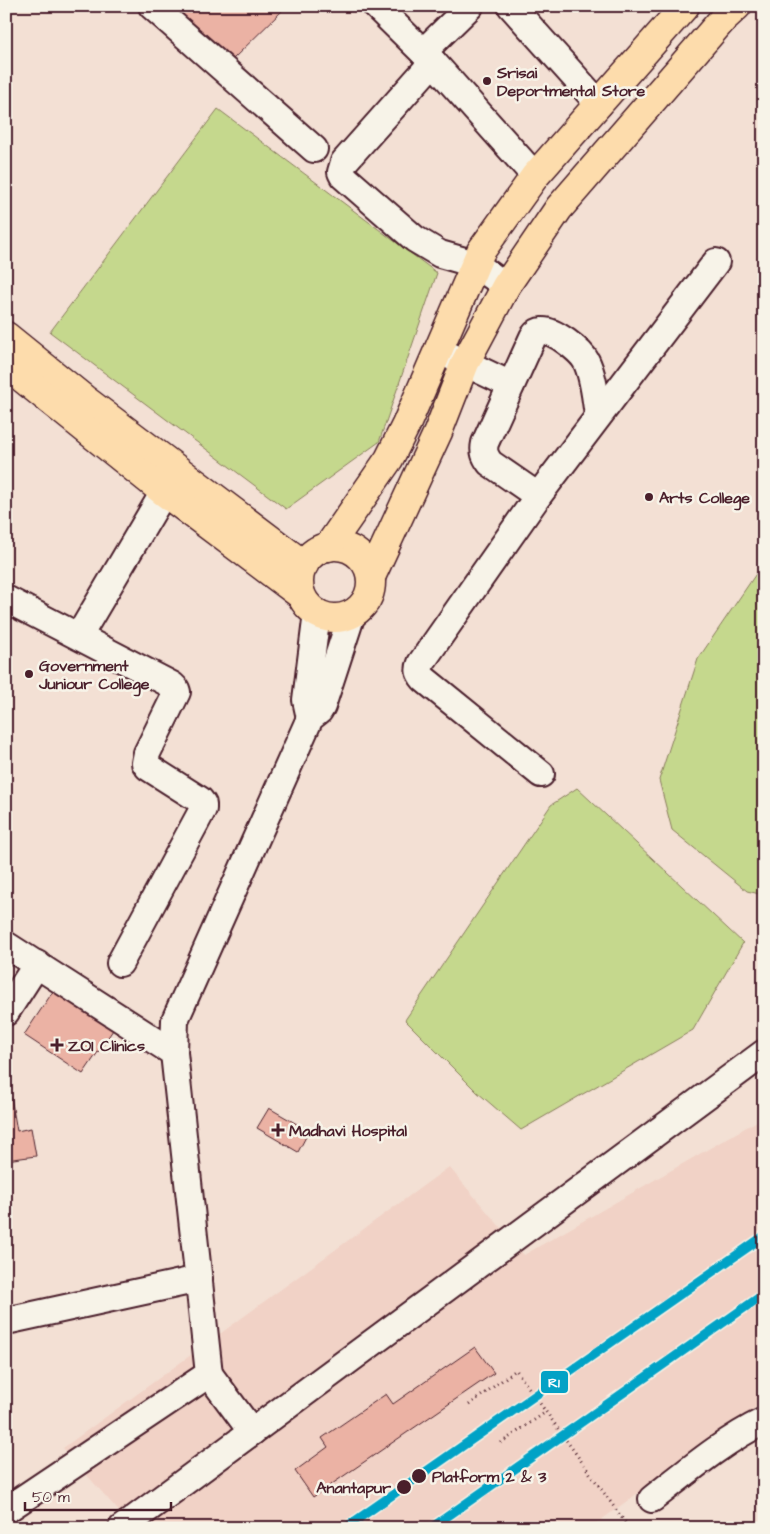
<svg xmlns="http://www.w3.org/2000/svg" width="770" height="1534" font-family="'Architects Daughter',sans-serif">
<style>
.built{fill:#f1d2c6}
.green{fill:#c5d88d;stroke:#887c5c}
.building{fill:#ebb2a4;stroke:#4a1f2b}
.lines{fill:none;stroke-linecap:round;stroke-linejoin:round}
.minor-casing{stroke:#4a1f2b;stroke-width:30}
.highway-casing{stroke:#4a1f2b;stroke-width:31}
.path{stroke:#4a1f2b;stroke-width:3;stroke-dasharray:1 4;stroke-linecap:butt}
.minor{stroke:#f7f3e8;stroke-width:26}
.highway{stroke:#fddcac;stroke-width:28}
.rail-1-casing{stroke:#f7f3e8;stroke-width:12}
.rail-1{stroke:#04a2c6;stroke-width:9}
.poi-dot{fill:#4a1f2b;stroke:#f7f3e8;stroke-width:2}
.labels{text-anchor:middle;stroke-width:5;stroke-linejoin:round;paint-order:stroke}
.poi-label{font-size:16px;font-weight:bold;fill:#4a1f2b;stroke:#f7f3e8;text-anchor:start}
.stop-label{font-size:16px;font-weight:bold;fill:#4a1f2b;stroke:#f7f3e8;text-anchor:start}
.line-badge{stroke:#f7f3e8;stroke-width:2}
.badge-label{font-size:14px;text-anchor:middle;font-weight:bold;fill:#fff}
</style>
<rect width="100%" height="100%" fill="#f3e0d4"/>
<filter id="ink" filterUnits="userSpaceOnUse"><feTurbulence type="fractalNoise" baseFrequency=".02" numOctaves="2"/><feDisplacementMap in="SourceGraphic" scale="10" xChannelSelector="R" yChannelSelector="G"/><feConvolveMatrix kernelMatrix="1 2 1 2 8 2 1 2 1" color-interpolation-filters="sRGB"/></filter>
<g filter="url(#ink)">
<path class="built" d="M764,1117v284l-174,127h-479l12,-12 -60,-68 386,-281 75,88z"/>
<g class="green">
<path d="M218,109l219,164 -58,169 -93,67 -236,-177z"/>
<path d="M764,562v333l-17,-4 -75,-61 -13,-50 39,-121z"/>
<path d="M577,788l166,155 -50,87 -172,100 -44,-38 -72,-72 146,-215z"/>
</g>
<g class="building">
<path d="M170,6h117l-58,57z"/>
<path d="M54,990l59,40 -30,44 -59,-39z"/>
<path d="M11,1097l6,34 14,-3 5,28 -30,4v-62z"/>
<path d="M269,1108l40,23 -11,21 -41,-24z"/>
<path d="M475,1347l19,26 -181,124 -18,-26 33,-24 -6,-9 64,-44 7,10z"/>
</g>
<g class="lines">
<defs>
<g id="minor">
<path d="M152,6l162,143"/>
<path d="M376,6l57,56 102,114"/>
<path d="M511,6l88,98"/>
<path d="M423,52l47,-46"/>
<path d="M433,62l-89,100 -3,10 2,4 72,63 25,15 35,10 31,22"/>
<path d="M438,350l73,35"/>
<path d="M538,496l-48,-33c-5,-7 -7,-11 -5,-20l48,-106c2,-3 4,-6 9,-6 11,-2 39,20 44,30 8,16 9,36 12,54"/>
<path d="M6,599l166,86 4,4 1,3 -30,61 -2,10 3,4 52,33 3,4v5l-83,154"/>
<path d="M79,636l85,-144"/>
<path d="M310,718l-4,-18 11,-87"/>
<path d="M541,774l-117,-95c-5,-6 -6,-9 -3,-16l117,-167 178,-234"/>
<path d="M6,945l168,108"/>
<path d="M6,1012l31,-48"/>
<path d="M6,1321l193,-42"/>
<path d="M209,1374l43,58"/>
<path d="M652,1499c36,-28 71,-58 112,-78"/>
<path d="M6,1510l203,-136 -35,-321 1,-33 135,-302 9,-7 3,-5 30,-92"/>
<path d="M122,1528l642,-475"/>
</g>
<g id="highway">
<path d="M6,336l78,63 220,166"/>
<path d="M6,365l158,127 137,103"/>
<circle cx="335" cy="582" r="36"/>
<path d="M328,547l61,-88 17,-34 75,-174 54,-75 150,-170"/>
<path d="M371,577l67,-145 27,-69 41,-77 53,-78 164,-189 14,-13"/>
</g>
</defs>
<use href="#minor" class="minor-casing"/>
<use href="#highway" class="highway-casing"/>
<g class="path">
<path d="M469,1405l47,-35 111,155 -4,3"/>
<path d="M501,1443l45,-31"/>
</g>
<use href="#minor" class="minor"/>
<use href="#highway" class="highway"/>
<defs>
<g id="rail-1">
<path d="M345,1528l419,-292"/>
<path d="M431,1528l333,-234"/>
</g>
</defs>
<use href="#rail-1" class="rail-1-casing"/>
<use href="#rail-1" class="rail-1"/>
</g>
</g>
<g class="poi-dot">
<circle cx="487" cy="81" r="5"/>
<circle cx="649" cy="497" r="5"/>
<circle cx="29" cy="674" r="5"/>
<path d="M54.5 1037.5h5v5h5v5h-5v5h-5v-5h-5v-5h5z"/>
<path d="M275.5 1122.5h5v5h5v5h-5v5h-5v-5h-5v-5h5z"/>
<circle cx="419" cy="1476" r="8"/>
<circle cx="404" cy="1487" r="8"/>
</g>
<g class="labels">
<g class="poi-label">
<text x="497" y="78">Srisai<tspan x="497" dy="18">Deportmental Store</tspan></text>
<text x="659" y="503">Arts College</text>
<text x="39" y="671">Government<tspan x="39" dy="18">Juniour College</tspan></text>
<text x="68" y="1051">ZOI Clinics</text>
<text x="289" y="1136">Madhavi Hospital</text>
</g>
<g class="stop-label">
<text x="432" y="1482">Platform 2 &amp; 3</text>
<text x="391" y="1493" text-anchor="end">Anantapur</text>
</g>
</g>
<rect class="line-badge" x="540" y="1370" width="29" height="24" rx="5" fill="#04a2c6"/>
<g class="badge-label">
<text x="554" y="1387">R1</text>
</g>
<rect width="770" height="1534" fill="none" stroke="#f7f3e8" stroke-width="25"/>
<rect x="12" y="12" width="745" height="1509" fill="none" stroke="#4a1f2b" stroke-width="2" filter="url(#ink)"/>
<path d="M25 1502v8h146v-8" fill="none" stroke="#4a1f2b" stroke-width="2.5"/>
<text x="32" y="1502" font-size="15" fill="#4a1f2b" stroke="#f7f3e8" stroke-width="4" paint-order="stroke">50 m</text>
</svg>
